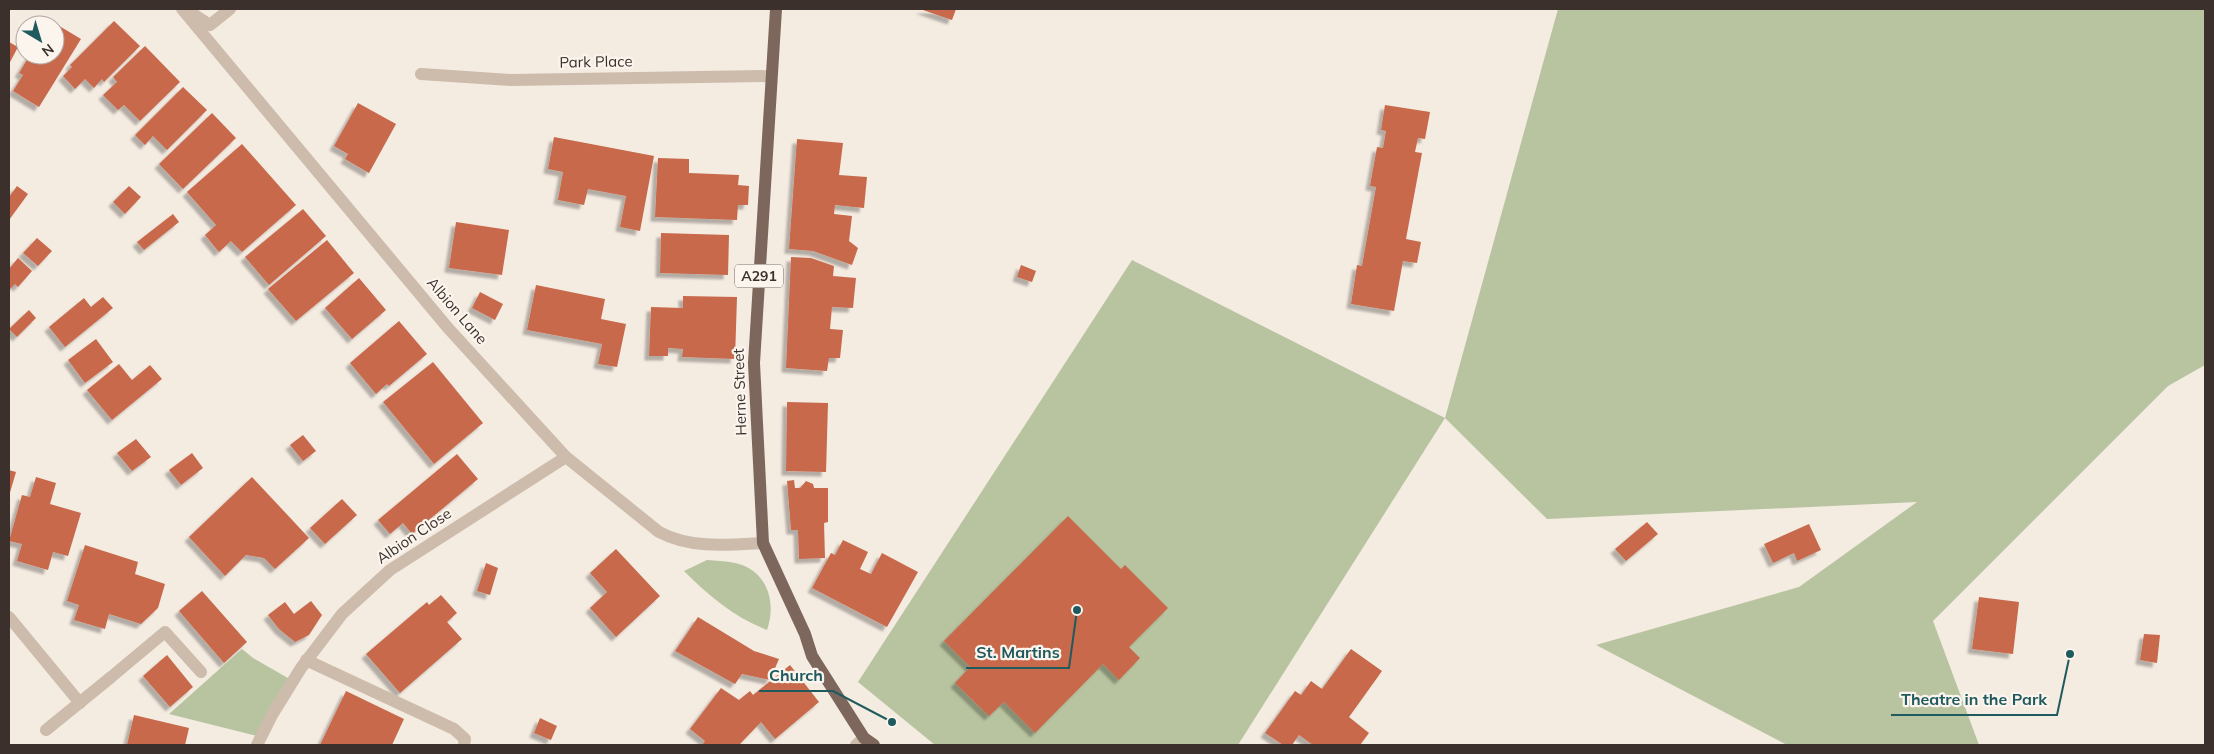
<svg xmlns="http://www.w3.org/2000/svg" width="2214" height="754" font-family="Mulish,sans-serif">
<style>
.green{fill:#b8c4a0}
.building{fill:#c8694b;filter:url(#shadow)}
.lines{fill:none;stroke-linecap:round;stroke-linejoin:round}
.service{stroke:#cdbbac;stroke-width:12}
.minor{stroke:#cdbbac;stroke-width:12}
.primary{stroke:#7d675c;stroke-width:12}
.labels{text-anchor:middle;stroke-width:4.5;stroke-linejoin:round;paint-order:stroke}
.shield{fill:#fbf5ee;stroke:#756b66;stroke-width:1}
.shield-label{font-size:14px;font-weight:bold;fill:#3b302b}
.street-label{font-size:15px;fill:#3b302b;stroke:#fbf5ee}
.leader{fill:none;stroke:#1f5a5e;stroke-width:2}
.callout-dot{fill:#1f5a5e;stroke:#fbf5ee;stroke-width:2}
.callout-label{font-size:16px;text-anchor:middle;font-weight:bold;fill:#1f5a5e;stroke:#fbf5ee;stroke-width:4.5;stroke-linejoin:round;paint-order:stroke}
</style>
<defs>
<filter id="shadow"><feDropShadow dx="-4.5" dy="4.5" stdDeviation="1" flood-color="#0004"/></filter>
</defs>
<rect width="100%" height="100%" fill="#f4ebe1"/>
<g class="green">
<path d="M1558,9h647v356l-37,21 -235,235 46,124h-192l-191,-100 203,-58 118,-85 -370,17 -102,-101 -207,327h-303l-77,-63 274,-422 313,158z"/>
<path d="M707,560c12,1 25,1 35,5 27,10 34,40 25,65 -33,-13 -58,-34 -83,-59z"/>
<path d="M242,649l11,9 40,23 -32,56 -92,-23z"/>
</g>
<g class="building">
<path d="M920,9h36l-4,11z"/>
<path d="M51,21l30,18 -42,68 -26,-16 10,-16 -4,-2 11,-18h25v-30h-7z"/>
<path d="M114,21l26,25 -36,36 -2,-3 -8,9 -9,-9 -10,10 -12,-13 9,-9 -2,-2z"/>
<path d="M9,42l9,5 -9,17z"/>
<path d="M145,46l35,36 -40,39 -16,-16 -6,5 -15,-15 14,-13 -4,-5z"/>
<path d="M183,87l24,23 -40,40 -14,-14 -8,9 -10,-10z"/>
<path d="M358,103l38,21 -27,49 -24,-14 3,-5 -14,-8z"/>
<path d="M1385,105l45,7 -5,27 -7,-1 -3,14 7,1 -16,86 15,3 -4,21 -14,-2 -9,50 -43,-7 6,-39 5,1 14,-79 -6,-1 7,-39 6,1 3,-17 -5,-1z"/>
<path d="M212,113l24,25 -53,51 -24,-25z"/>
<path d="M554,137l100,19 -14,75 -20,-4 6,-31 -38,-7 -4,16 -26,-5 5,-28 -15,-3z"/>
<path d="M797,139l46,4 -4,32 28,2 -3,31 -29,-3 -1,9 18,2 -3,25 9,7 -6,17 -39,-14 -24,-2z"/>
<path d="M242,144l54,61 -54,47 -11,-11 -12,11 -14,-17 11,-10 -29,-33z"/>
<path d="M658,158l31,1v14l50,2 -1,10 11,1 -1,19h-10l-1,15 -82,-3z"/>
<path d="M17,186l11,8 -19,26v-23z"/>
<path d="M129,186l12,11 -16,17 -12,-12z"/>
<path d="M303,209l23,27 -57,49 -24,-28z"/>
<path d="M173,214l6,8 -35,28 -7,-8z"/>
<path d="M456,222l53,8 -7,45 -53,-7z"/>
<path d="M661,233l68,2 -1,40 -68,-2z"/>
<path d="M37,238l15,13 -14,15 -15,-13z"/>
<path d="M327,240l27,33 -58,48 -28,-32z"/>
<path d="M791,257l20,1 23,8 -1,10 23,2 -3,30 -21,-1 -2,22 13,1 -3,28h-11l-2,13 -41,-3z"/>
<path d="M18,258l14,13 -14,16 -3,-3 -6,6v-21z"/>
<path d="M1021,265l15,6 -4,11 -15,-5z"/>
<path d="M359,278l27,32 -34,29 -27,-31z"/>
<path d="M536,285l69,14 -4,20 25,5 -9,43 -19,-3 4,-20 -75,-14z"/>
<path d="M480,292l23,12 -8,16 -23,-12z"/>
<path d="M683,296l54,1 -2,62 -53,-2 1,-8 -15,-1v8h-19l2,-49 32,1z"/>
<path d="M103,297l10,11 -48,39 -16,-20 35,-29 7,9z"/>
<path d="M29,310l7,8 -19,19 -8,-8z"/>
<path d="M399,321l28,33 -38,32 -2,-2 -11,10 -26,-31z"/>
<path d="M96,339l17,23 -28,21 -17,-23z"/>
<path d="M433,362l50,61 -49,41 -51,-62z"/>
<path d="M119,364l13,16 18,-15 12,14 -50,41 -25,-30z"/>
<path d="M787,402l41,1 -2,69 -40,-1z"/>
<path d="M303,435l13,16 -13,10 -13,-16z"/>
<path d="M136,439l15,18 -19,14 -15,-18z"/>
<path d="M192,453l11,15 -22,17 -12,-15z"/>
<path d="M457,454l21,25 -66,55 -9,-11 -13,11 -12,-14z"/>
<path d="M9,470l7,2 -7,24z"/>
<path d="M36,477l20,6 -6,21 31,9 -13,43 -15,-4 -5,18 -31,-9 5,-17 -13,-3 13,-46 8,2z"/>
<path d="M252,477l57,61 -34,31 -11,-11 -18,-3 -21,21 -36,-39z"/>
<path d="M794,480l1,8h5l6,-7 7,3 1,4h14v34l-4,1 1,35 -26,1 -1,-29h-7l-4,-49z"/>
<path d="M342,499l15,16 -32,29 -15,-16z"/>
<path d="M1068,516l53,53 4,-4 43,43 -39,39 11,11 -21,22 -16,-16 -68,69 -31,-31 -15,14 -34,-33 15,-16 -26,-26z"/>
<path d="M1647,522l11,12 -32,27 -11,-12z"/>
<path d="M1809,524l12,26 -24,11 -3,-8 -21,10 -9,-19z"/>
<path d="M843,540l25,12 -8,17 11,5 11,-21 36,19 -31,55 -75,-39 19,-35 4,2z"/>
<path d="M85,545l53,17 -3,12 30,10 -7,24 -17,16 -32,-10 -4,15 -31,-9 5,-15 -12,-4z"/>
<path d="M616,549l44,47 -44,41 -26,-29 17,-16 -17,-19z"/>
<path d="M486,563l12,5 -8,27 -13,-4z"/>
<path d="M202,591l45,51 -23,21 -45,-52z"/>
<path d="M441,595l16,18 -10,9 15,17 -62,54 -34,-39 61,-52 2,3z"/>
<path d="M1979,597l40,5 -6,52 -41,-5z"/>
<path d="M311,601l11,14 -13,20 -14,7 -16,-13 -11,-14 17,-13 9,12z"/>
<path d="M698,617l56,34 25,8 -9,21 -28,-6 -7,10 -60,-33z"/>
<path d="M2144,634l16,1 -3,28 -17,-3z"/>
<path d="M1351,649l31,22 -33,46 20,16 -9,12h-47l-14,-10 -7,10h-9l-18,-12 30,-42 6,4 10,-14 11,8z"/>
<path d="M167,655l26,32 -23,20 -27,-31z"/>
<path d="M790,665l29,37 -44,37 -14,-17 -22,23h-37l3,-4 -15,-12 31,-41 18,12 11,-9 3,4z"/>
<path d="M346,691l58,28 -12,26h-72z"/>
<path d="M134,715l55,13 -4,17h-58z"/>
<path d="M540,718l17,8 -6,14 -17,-7z"/>
</g>
<g class="lines">
<g class="service">
<path d="M306,660l148,69 11,10 -1,6"/>
<path d="M110,678l55,-46 36,40"/>
</g>
<g class="minor">
<path d="M182,9l266,319 118,129 93,75c32,17 69,13 104,11"/>
<path d="M190,12l20,13 20,-16"/>
<path d="M421,74l90,6 260,-4"/>
<path d="M9,617l71,86"/>
<path d="M46,730l64,-52"/>
<path d="M257,745l15,-30 29,-47 41,-54 48,-44 176,-113"/>
<path d="M856,745l8,-7"/>
</g>
<path class="primary" d="M776,9l-22,354 9,180 42,91 7,22 52,82 10,7"/>
</g>
<g class="labels">
<rect class="shield" x="735" y="264.5" width="48" height="23" rx="4"/>
<g class="shield-label">
<text x="759" y="281">A291</text>
</g>
<g class="street-label">
<text transform="translate(596 62) rotate(-1)" y="5">Park Place</text>
<text transform="translate(457 311) rotate(49)" y="5">Albion Lane</text>
<text transform="translate(740 392) rotate(-92)" y="5">Herne Street</text>
<text transform="translate(414 536) rotate(-34)" y="5">Albion Close</text>
</g>
</g>
<path class="leader" d="M1077 610L1069 668H966M892 722L833 691H759M2070 654L2057 715H1891"/>
<g class="callout-dot">
<circle cx="1077" cy="610" r="5"/>
<circle cx="892" cy="722" r="5"/>
<circle cx="2070" cy="654" r="5"/>
</g>
<g class="callout-label">
<text x="1018" y="658">St. Martins</text>
<text x="796" y="681">Church</text>
<text x="1974" y="705">Theatre in the Park</text>
</g>
<rect width="2214" height="754" fill="none" stroke="#3b302b" stroke-width="20"/>
<g transform="translate(40 40) rotate(142)"><circle r="24" fill="#fbf5ee" stroke="#aea6a0"/>
<path d="M0-4L9 19L0 12L-9 19Z" fill="#1f5a5e"/>
<text y="-8" font-size="14" font-weight="bold" text-anchor="middle" fill="#3b302b">N</text>
</g>
</svg>
